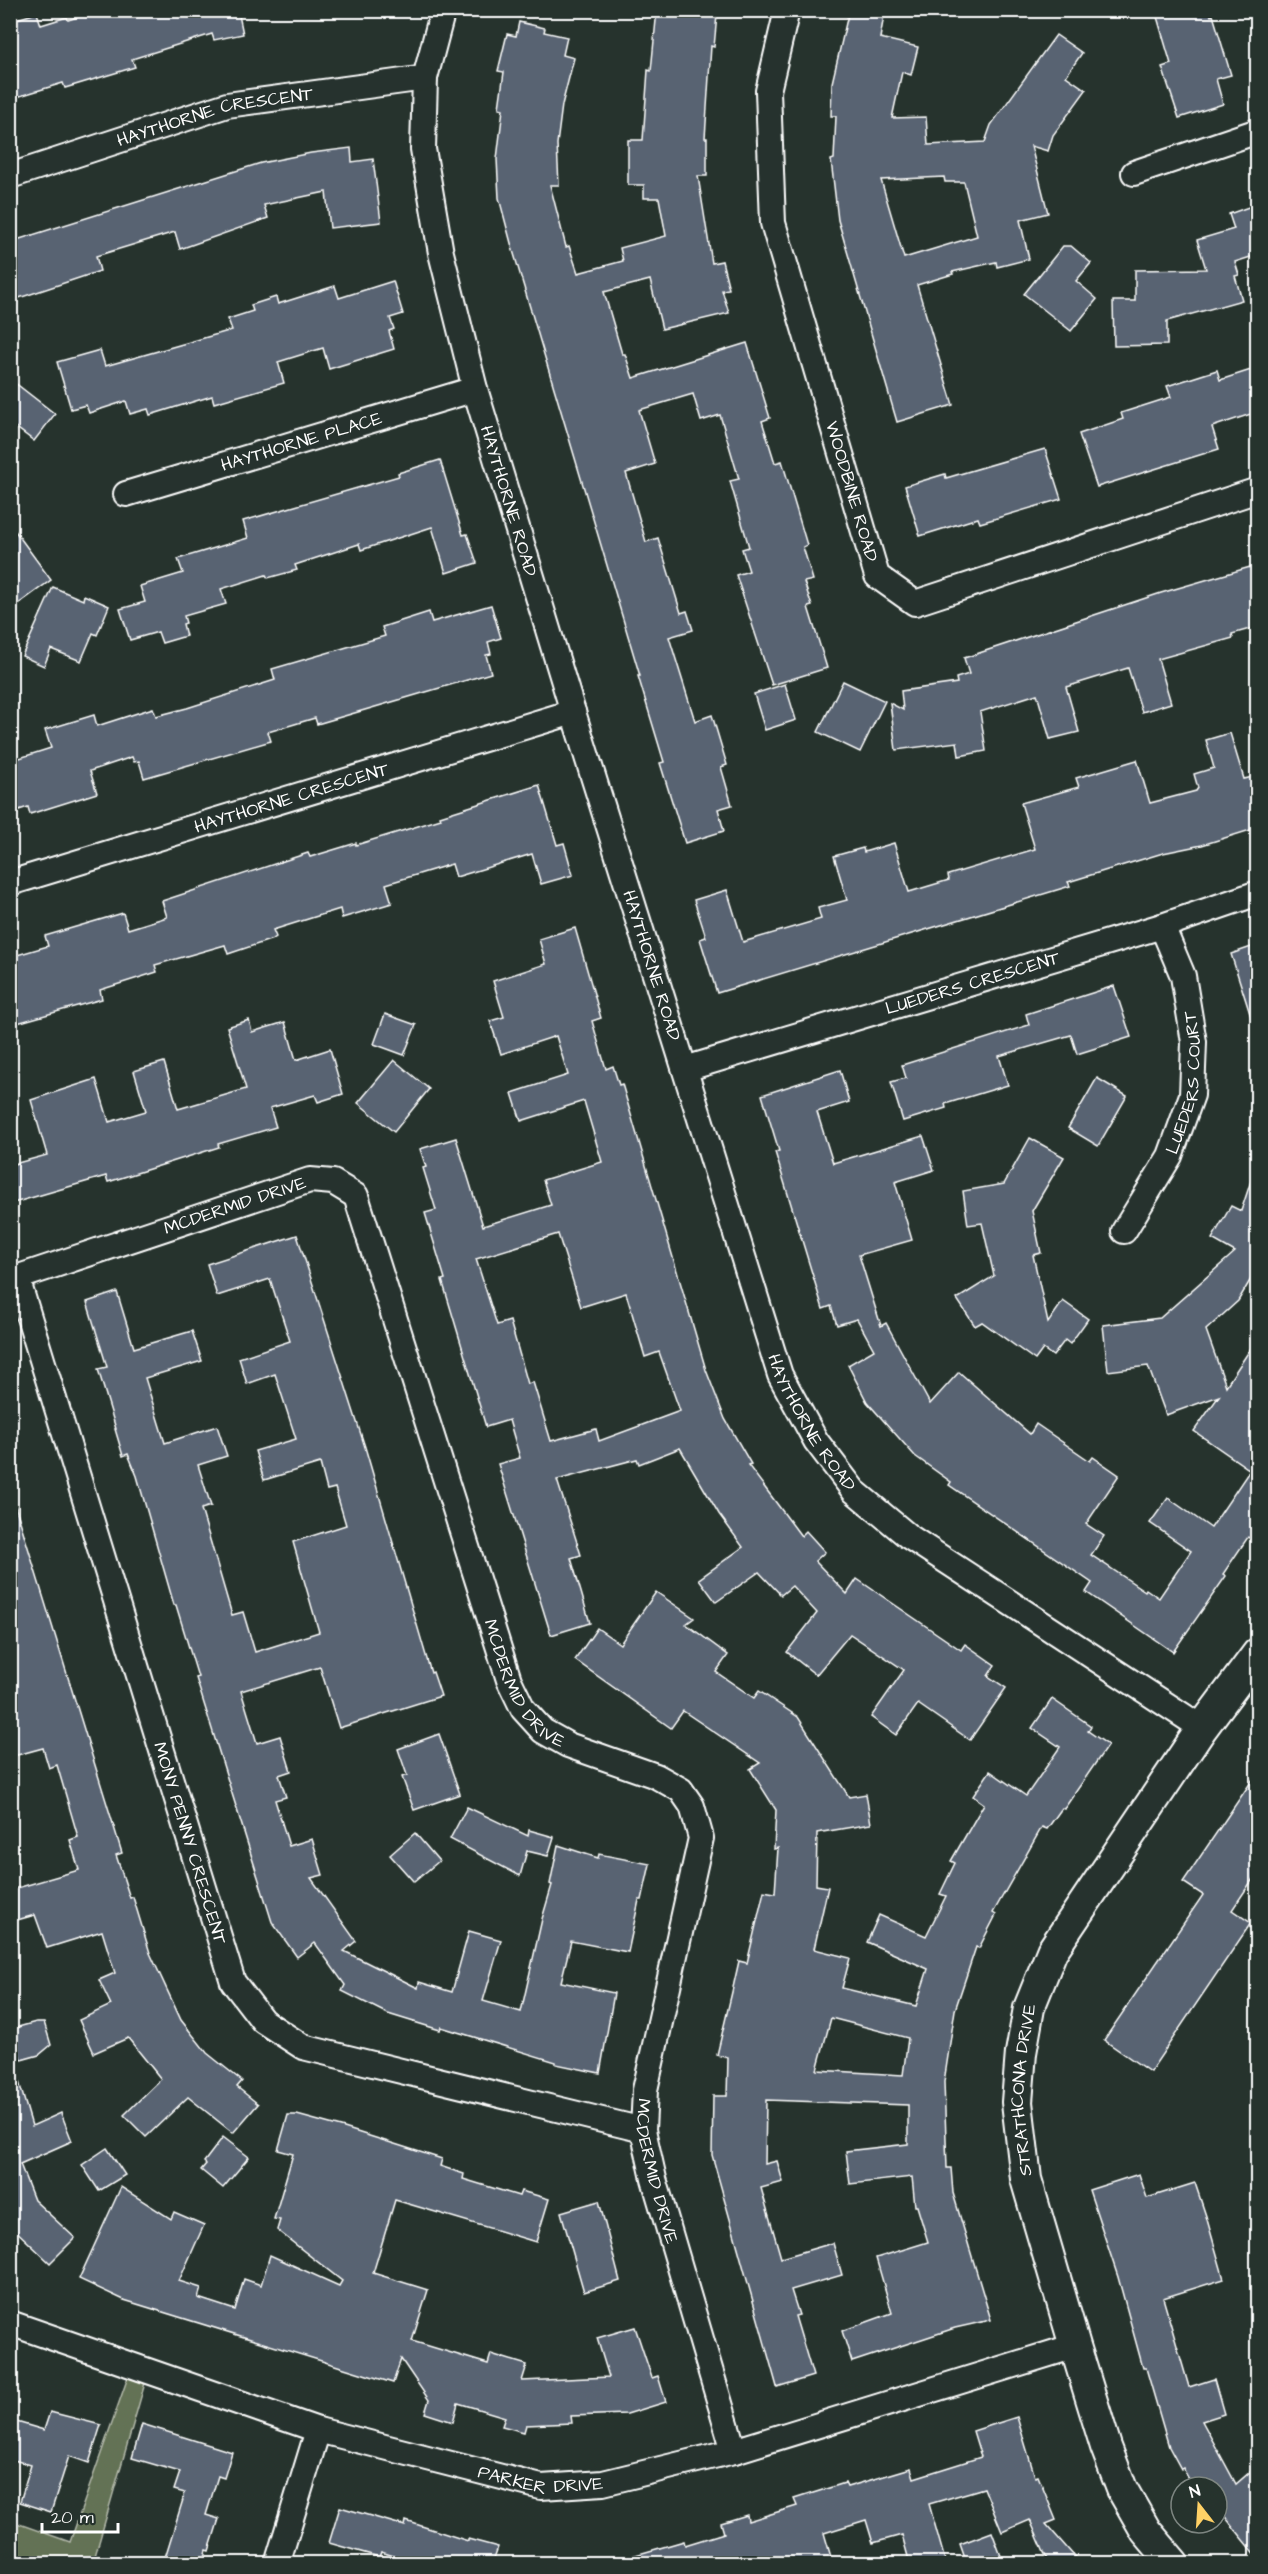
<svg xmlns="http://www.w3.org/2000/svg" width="1268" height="2574" font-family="'Architects Daughter',sans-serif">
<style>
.green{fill:#647254;stroke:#b2b8aa;stroke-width:1.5}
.building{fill:#596472;stroke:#fff;stroke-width:1.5;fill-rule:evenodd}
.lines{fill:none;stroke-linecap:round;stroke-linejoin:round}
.minor-casing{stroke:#fff;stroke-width:28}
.tertiary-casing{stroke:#fff;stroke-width:34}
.minor{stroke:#26332d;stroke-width:24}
.tertiary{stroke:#26332d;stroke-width:30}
.labels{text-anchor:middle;stroke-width:6;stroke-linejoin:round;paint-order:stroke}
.street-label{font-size:18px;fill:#fff;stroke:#26332d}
</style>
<rect width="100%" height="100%" fill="#26332d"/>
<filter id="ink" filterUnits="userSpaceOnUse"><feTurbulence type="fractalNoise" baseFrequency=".0167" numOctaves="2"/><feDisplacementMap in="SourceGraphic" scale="12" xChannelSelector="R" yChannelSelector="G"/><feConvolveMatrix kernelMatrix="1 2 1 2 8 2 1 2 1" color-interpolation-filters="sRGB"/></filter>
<g filter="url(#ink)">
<path class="green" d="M128,2377l17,6 -52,180h-82v-42l59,21z"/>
<g class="building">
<path d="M99,10h139l5,24 -29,6 -2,-6 -80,25 3,8 -70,21 -2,-5 -53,16v-78l27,-8 4,12 26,-8 1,3z"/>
<path d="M657,10l60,5 -3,32 -3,-1 -6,92h2v38h-9l14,87 10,-2 7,28 -7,1 7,23 -67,16 -12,-49 -46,12 18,62h3l8,24 114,-35 23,75 -8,3 13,42 7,-2 25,84 -4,2 10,33 -9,2 8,24 -4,1 19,61 -55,17 -36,-110 13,-4 -7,-22 7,-2 -19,-66 9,-2 -19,-64 -19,6 -8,-27 -54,16 16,54 -29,9 20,69 12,-4 23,75 6,-2 6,19 -24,7 26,84 17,-6 15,50 -6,2 11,38 -14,4 6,22 -39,12 -25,-80 4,-1 -26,-86h2l-128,-429 -13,-49 -2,-39 6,-50 -4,-1 5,-36 -6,-1 9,-37 9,2 3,-14 26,6 -1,4 23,5 -4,18 11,3 -12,47 -5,39 2,41h-9l16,62 3,-1 9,27 45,-12 -3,-13 46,-12 -7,-38h-15v-13h-16v-45h15l5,-70 3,1z"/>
<path d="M849,10h36l-5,28 38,9 -7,28 -9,-3 -10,46 34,-1 2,28 57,-3 6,-17 65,-90 26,18 -16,23 20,14 -33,45 -5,16 -17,-5 17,67 -28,7 9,39 -32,8 -1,-5 -44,10 1,2 -36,11 36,120 -56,17 -59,-202 -7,-60 3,-1 2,-43h-5l1,-33zM944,177l1,5h19l13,54 -73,22 -23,-78z"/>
<path d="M1155,10h54l2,6 2,-1 18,60 -15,4 7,25 -44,14 -17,-51 9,-3z"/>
<path d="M351,148l1,14 21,-3 8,63 -51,6 -4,-36 -62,13 4,13 -88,31 -5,-17 -79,24 4,15 -90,30v-59l251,-79 50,-10z"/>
<path d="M1257,204v51l-22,7 4,13 -4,1 7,24 -75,21v24l-53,1 -1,-45h22v-31l71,-1 -9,-29 37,-11 -5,-15z"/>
<path d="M1063,246h8l20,17 -15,18 21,18 -26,32 -47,-37z"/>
<path d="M393,281l10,33 -13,4 4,11 -5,2 5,18 -65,20 -6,-21 -45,14 6,21 -70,20 -2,-7 -62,19 -2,-6 -18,5 -4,-13 -37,12 -3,-8 -15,4 -14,-47 43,-12 5,16 127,-36 -4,-11 25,-8 -2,-6 25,-8 2,7 57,-18 4,12z"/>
<path d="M1257,368v44l-45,15 7,22 -122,38 -18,-53 44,-15 -2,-6 50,-16 -4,-11 50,-16 3,10z"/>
<path d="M10,379l45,35 -21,27 -24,-18z"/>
<path d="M1045,449l16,50 -81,24 -2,-5 -58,18 -15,-50 40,-12 1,4z"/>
<path d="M440,460l23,75 4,-1 10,29 -31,10 -14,-46 -71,23 -2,-6 -64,21 2,5 -29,8 -2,-3 -45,14 5,15 -42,12 2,7 -3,1 3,12 -24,7 -4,-11 -28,8 -10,-31 25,-7 -5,-16 43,-13 -5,-14 70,-21 -5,-17 156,-45 -1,-3z"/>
<path d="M10,524l41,56 -41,30z"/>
<path d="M1257,565v62l-25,7 1,4 -75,21 13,44 -29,9 -14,-44 -62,19 13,45 -29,7 -13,-45 -57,18 6,39 -27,5 -2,-14 -61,8 -6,-47 13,7 -2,-19 56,-8 -1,-5 13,-4 -5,-16 197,-65z"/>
<path d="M53,587l30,13 1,-5 25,11 -12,29 -4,-2 -12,28 -30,-12 -7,17 -22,-10z"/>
<path d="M491,605l10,33 -13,4 3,12 -5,1 5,18 -174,51 -2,-6 -47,14 3,9 -127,37 -5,-17 -5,1 -2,-5 -42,14 7,22 -67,21 -2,-7 -18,6v-52l41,-13 -6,-18 49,-15 3,11 56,-18 3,8 31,-8 88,-28 -3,-11 113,-33 -3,-9 47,-15 3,10z"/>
<path d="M843,681l42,20 -25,51 -42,-20z"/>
<path d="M785,684l11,36 -31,10 -11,-36z"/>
<path d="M1230,733l14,46 13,-3v52l-55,17 -39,8 -95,29 2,4 -353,107 -17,-54 6,-2 -12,-37 33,-10 16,52 78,-23 -3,-11 29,-8 -13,-44 29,-8 1,4 30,-9 15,49 40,-12 -1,-5 87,-26 -14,-46 58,-16 -3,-9 61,-18 13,43 46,-12 2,-3 -4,-14 20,-6 -8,-28z"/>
<path d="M539,785l18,60 7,-2 9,32 -32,9 -9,-30 -76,23 -4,-13 -66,20 6,19 -50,15 -2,-9 -67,21 3,7 -3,2 -45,15 -3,-9 -70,20 2,7 -57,18 2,9 -92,26v-68l38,-11 -3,-10 78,-23 5,16 39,-12 -5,-16 146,-48 2,4 46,-14v2l85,-26 -1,-3z"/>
<path d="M575,928l26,90 -9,3 14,48 7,-3 6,19 3,-1 84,286 19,49 26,45 -3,1 53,71 5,-5 19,21 -10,9 32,33 10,-15 104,71 4,-6 30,21 -7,11 18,12 -36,52 -52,-36 -22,31 -25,-18 33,-47 -54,-36 -34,41 -29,-23 30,-39 -25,-27 -11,9 -22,-23 -43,30 -17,-23 44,-32 -24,-33 -39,-66 -41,16 -2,-5 -80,21 24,75 -10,3 19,65 -39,12 -53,-171 22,-6 -11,-38 -23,7 -44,-147 3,-1 -20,-66 11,-3 -13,-42 3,-1 -6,-18 36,-11 27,88 68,-21 -8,-25 59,-18 -18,-61 -63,20 -9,-28 56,-18 -12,-39 -55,18 -11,-33 14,-4 -11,-36 53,-17 -7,-25zM558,1234l23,73 45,-14 19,64 14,-5 21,59 -81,30 -3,-12 -45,12 -18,-59 -5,2 -18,-63 -13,4 -21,-66z"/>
<path d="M1257,945v77l-4,1 -22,-69z"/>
<path d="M1114,986l17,51 -54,17 -6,-19 -72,21 9,29 -63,19 1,4 -43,13 -12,-39 15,-4 -4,-13 127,-40 -3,-11z"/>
<path d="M385,1014l31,11 -12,30 -30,-11z"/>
<path d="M249,1020l3,12 33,-10 11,38 34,-11 13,45 -25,8 -3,-7 -45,13 6,19 -58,17 1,3 -111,35 -2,-6 -96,28v-39l37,-10 -16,-55 65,-21 13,43 37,-11 -12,-40 30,-9 14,47 68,-20 -19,-62z"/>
<path d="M394,1060l35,29 -35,43 -36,-29z"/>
<path d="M840,1070l9,32 -32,10 16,51 90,-27 11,34 -39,12 17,58 -53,15 22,71 5,-3 44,81 29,-32 71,62 6,-10 54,37 3,-4 26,18 -33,49 18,12 -13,19 54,36 1,-2 13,9 32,-47 -41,-28 18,-25 43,30 39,-58 -56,-39 25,-35 -53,19 -18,-49 -40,5 -5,-46 57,-7 75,-66 -23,-13 19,-33 10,5 13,-39 3,1v96l-19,32 -32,29 20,56 31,-47v205l-9,-7 -25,37 3,2 -53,76 -87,-60 6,-9 -143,-98 2,-3 -36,-26 -48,-54 -19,-37 26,-15 -17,-31 -20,6 -6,-19 -8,3 -48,-157 4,-1 -17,-56z"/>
<path d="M1097,1078l30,18 -29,50 -30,-18z"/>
<path d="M1030,1138l34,19 -32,54 9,42 -8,2 15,68 15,-22 25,18 -18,25 -5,-4 -12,16 -10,-7 -8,11 -53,-38 -7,4 -18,-27 37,-23 -12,-53 -14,2 -5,-34 41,-7z"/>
<path d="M297,1235l68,212 66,226 2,-1 8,24 -102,32 -19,-61 -79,24 16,52 23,-7 11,35 -12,4 7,22 -11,3 14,46 23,-7 11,36 -12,3 45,63 -12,10 74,37 1,-6 33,10 17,-61 32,9 -18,61 38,11 21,-93 10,-34 -2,-1 8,-39 40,13 1,-4 51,10 -8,36h-3l-11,52 -57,-11 -10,41 53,11 -14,80 -44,-9v-2l-115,-35 -1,3 -52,-16 -46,-23 3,-6 -30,-42 -18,14 -25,-35 -76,-244 2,-1 -22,-72h-2l-37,-129 -9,-22 -5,2 -8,-27h1l-18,-60 9,-2 -20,-65 30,-10 17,56 58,-17 10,30 -57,17 20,65 52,-17 10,30 -29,9 13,41 -10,3 31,106 11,-3 12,40 64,-20 -26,-90 53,-17 -11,-37 -8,2 -7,-27 -56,17 -9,-29 41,-12 -21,-65 -28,10 -8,-26 51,-17 -20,-62 -53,17 -10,-32z"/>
<path d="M15,1505l107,348 -6,2 14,43 3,-1 17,56 31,67 26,33 35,28 -5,6 21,17 -25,29 -45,-36 -42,40 -22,-22 37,-36 -33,-41 -34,15 -15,-33 32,-15 -12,-25 16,-7 -13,-42 -55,17 -12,-33 -25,7v-32l69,-20 -9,-30 8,-3 -21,-72 -8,3 -6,-20 -33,9v-251z"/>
<path d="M656,1592l38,26 -8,6 42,31 -12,17 38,26 5,-7 39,26 51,80 17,-3 5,30 -54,9 -1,52 12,2 -14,62 36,9 -8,30 74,18 12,-37 -61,-27 12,-27 47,21 20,-40 -6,-2 15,-31 -4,-2 33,-57 -11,-8 17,-25 36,25 34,-49 -28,-19 20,-29 39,27 -3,5 20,14 -44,64 -2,-1 -15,21 -5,-2 -49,86 3,2 -17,33 -3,-1 -21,63 -11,72 3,86h4l2,25 38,127 -36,8 -103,34 -10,-31 50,-18 -16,-55 52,-16 -11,-36h-2l-3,-29 -62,7 -4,-33 62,-7v-39l-142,-5 -1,64 12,-3 6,21 -22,6 20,70 52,-15 9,32 -51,15 8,25 -4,1 18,60 -36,11 -65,-232 1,-59h14l1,-38 -11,-3 15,-63 7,-31 8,2 17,-72 11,2 3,-45 -4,1 2,-39 -26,-41 10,-6 -77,-52 -12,17 -96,-68 22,-32 23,16zM831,2018l77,20 -5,37 -86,-5z"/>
<path d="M439,1734l21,60 -46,16 -12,-33 5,-2 -9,-26z"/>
<path d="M1257,1773v100l-25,37 19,13 -101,149 -46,-32 99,-145 -20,-13z"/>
<path d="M467,1807l61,29 1,-6 25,7 -6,19 -21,-5 -7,25 -70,-37z"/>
<path d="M415,1833l24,28 -25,21 -24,-27z"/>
<path d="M36,2022h8l7,23 -12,10 -18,5 -10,-31z"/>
<path d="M16,2072l16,54 29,-13 11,28 -52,23 14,36 41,38 -25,25 -40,-38v-152z"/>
<path d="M288,2115h9l44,12 101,32 -2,7 24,8 -1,5 56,17 2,-5 28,8 -13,43 -141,-42 -22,73 55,17 -16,51 76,23 3,-10 36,11 -5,16 87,-4 -12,-39 38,-11 17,51 6,-2 8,26 -39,12 -56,2 1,7 -46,2 -2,7 -22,-6 3,-9 -47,-14 -5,19 -28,-9 4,-13 -28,-41 -8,24 -269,-83 -45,-21 42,-92 50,32 3,-7 30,13 -25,56 22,7 -3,10 37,12 9,-31 17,6 9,-30 69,31 3,-5 -65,-51 3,-10 -6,-1 19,-65 -15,-4z"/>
<path d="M223,2137l26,20 -26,31 -22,-18 5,-6 -2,-2z"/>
<path d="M107,2148l18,27 -26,16 -17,-26z"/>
<path d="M1139,2174l8,24 48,-15 11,33 18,63 -61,19 26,89 25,-8 10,35 -22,7 34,63 21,-18v90l-40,-49v-20h-24l-10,-19 -2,1 -12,-22 -23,-79h-3l-25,-91 -29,-87z"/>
<path d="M599,2201l21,80 -36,11 -23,-80z"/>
<path d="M50,2412l51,13 -12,38 -20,-7 -18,56 -31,-10 11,-37 -21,-6v-39l34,10z"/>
<path d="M1017,2417l18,60 3,-1 18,44 -10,4 35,40h-32l-19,-44 -28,12 -18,-44 -55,16 17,60h-36l-8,-29 -29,8 -7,-23 -42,13 9,31h-207l-1,-6 59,-17 1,4 39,-12 -3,-10 26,-8 1,6 49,-15 -3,-7 51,-16 2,4 64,-19 3,10 67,-21 -8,-26z"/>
<path d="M142,2424l90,28 -8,26 -6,-2 -12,39 13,4 -10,32 -3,-1 -4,14h-39l22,-71 -11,-3 6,-18 -48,-14z"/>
<path d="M340,2507l65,19 1,-5 62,20v-2l30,8 -6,17h-73l-38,-12 -2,5 -50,-14z"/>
<path d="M992,2532l12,32h-37l-7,-20z"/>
</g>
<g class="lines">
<defs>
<g id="minor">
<path id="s1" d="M443,10l-18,68 -2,71 18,104 34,136 98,323 207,663 36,66 38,50 54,45 294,192"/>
<path id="s2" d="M787,10l-19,81 5,132 104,353 38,27 343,-113"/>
<path d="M1134,173l124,-42"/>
<path id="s3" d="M10,176l217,-71 198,-27"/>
<path id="s4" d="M126,494l349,-105"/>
<path id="s5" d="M10,883l563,-171"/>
<path id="s6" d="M685,1069l477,-143 96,-33"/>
<path id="s7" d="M1124,1231l46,-75 22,-61 2,-53 -11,-66 -21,-50"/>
<path id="s8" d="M17,1278l216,704 30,39 40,26 340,83"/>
<path id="s9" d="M10,1280l300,-100 23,2 23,14 153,484 14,29 20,22 25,14 88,31 25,14 11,16 9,32 -56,252 -2,40 11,49 80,272"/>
<path id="s10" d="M10,2323l308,107 223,57 62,-4 131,-32 341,-105"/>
<path d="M277,2564l41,-134"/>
</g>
<g id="tertiary">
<path id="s11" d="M1174,2564l-28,-33 -24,-42 -16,-42 -31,-101 -49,-167 -9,-77 4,-49 8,-45 23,-57 150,-223 56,-75"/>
</g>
</defs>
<use href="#minor" class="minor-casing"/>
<use href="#tertiary" class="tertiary-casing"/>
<use href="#minor" class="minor"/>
<use href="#tertiary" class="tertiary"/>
</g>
</g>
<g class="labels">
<g class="street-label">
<text dy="6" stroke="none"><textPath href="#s3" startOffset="214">HAYTHORNE CRESCENT</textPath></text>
<text dy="6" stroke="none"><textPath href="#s4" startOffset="183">HAYTHORNE PLACE</textPath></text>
<text dy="6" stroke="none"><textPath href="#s2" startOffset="495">WOODBINE ROAD</textPath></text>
<text dy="6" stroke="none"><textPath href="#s1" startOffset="504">HAYTHORNE ROAD</textPath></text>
<text dy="6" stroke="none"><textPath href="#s5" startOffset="294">HAYTHORNE CRESCENT</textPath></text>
<text dy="6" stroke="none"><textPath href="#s1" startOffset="990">HAYTHORNE ROAD</textPath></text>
<text dy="6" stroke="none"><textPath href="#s6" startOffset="300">LUEDERS CRESCENT</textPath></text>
<text dy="6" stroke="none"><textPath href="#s7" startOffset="164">LUEDERS COURT</textPath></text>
<text dy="6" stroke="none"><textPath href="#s9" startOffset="237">MCDERMID DRIVE</textPath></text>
<text dy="6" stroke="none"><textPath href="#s1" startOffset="1476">HAYTHORNE ROAD</textPath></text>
<text dy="6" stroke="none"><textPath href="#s9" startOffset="885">MCDERMID DRIVE</textPath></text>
<text dy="6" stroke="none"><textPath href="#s8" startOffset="591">MONY PENNY CRESCENT</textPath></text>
<text dy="6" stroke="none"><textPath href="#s11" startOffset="506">STRATHCONA DRIVE</textPath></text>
<text dy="6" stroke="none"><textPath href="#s9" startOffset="1480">MCDERMID DRIVE</textPath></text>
<text dy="6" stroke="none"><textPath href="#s10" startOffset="555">PARKER DRIVE</textPath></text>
</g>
</g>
<rect width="1268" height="2574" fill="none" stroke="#26332d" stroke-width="36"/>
<rect x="18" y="18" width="1232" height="2538" fill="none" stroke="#fff" stroke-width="2" filter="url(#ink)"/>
<g transform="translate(1199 2505) rotate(343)"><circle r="28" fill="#26332d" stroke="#7d8581" stroke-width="1.5"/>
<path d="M0-4.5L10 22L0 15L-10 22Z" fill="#ffd166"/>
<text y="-9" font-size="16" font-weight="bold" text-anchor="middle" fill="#ffffff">N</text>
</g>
<path d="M42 2523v9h76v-9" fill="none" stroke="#ffffff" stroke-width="3"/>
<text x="51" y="2523" font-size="18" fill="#ffffff" stroke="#26332d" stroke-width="4.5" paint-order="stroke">20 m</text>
</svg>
